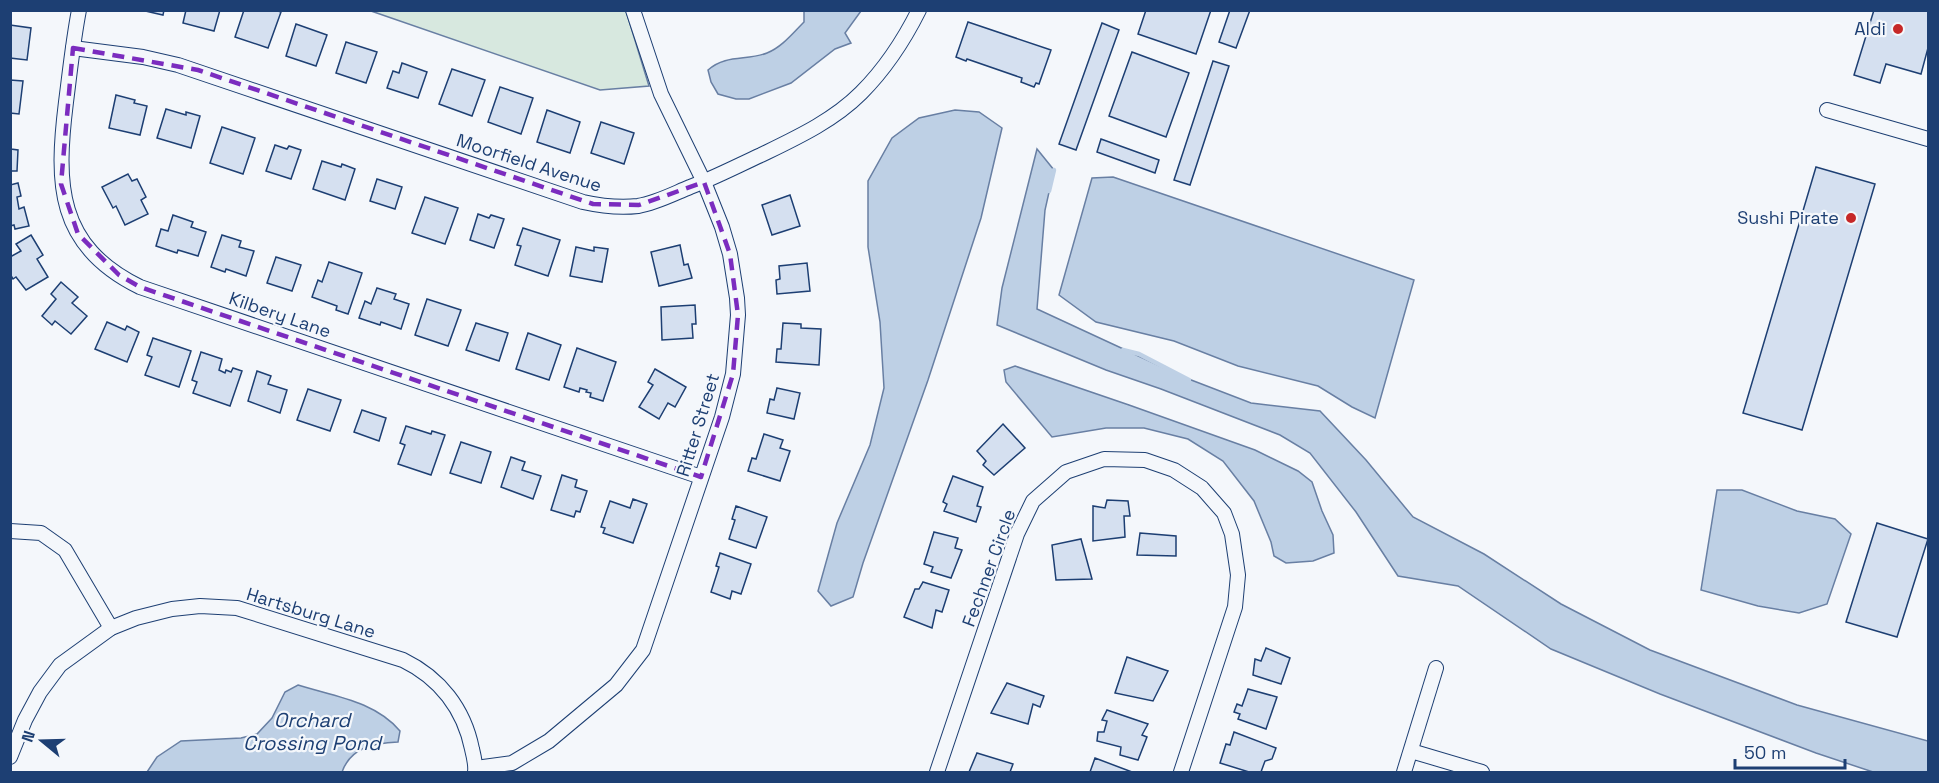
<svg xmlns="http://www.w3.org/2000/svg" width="1939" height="783" font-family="'Space Grotesk',sans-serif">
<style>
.green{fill:#d7e8df;stroke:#687fa3;stroke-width:1.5}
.water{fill:#bed0e5;stroke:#687fa3;stroke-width:1.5}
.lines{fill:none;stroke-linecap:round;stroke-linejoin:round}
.stream{stroke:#bed0e5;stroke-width:4.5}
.building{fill:#d5e0f0;stroke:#1d3f73;stroke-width:1.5}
.street-casing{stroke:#1d3f73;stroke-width:16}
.street{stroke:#f4f7fb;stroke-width:14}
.marked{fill:none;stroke:#7b2cbf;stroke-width:4.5;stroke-dasharray:12 8;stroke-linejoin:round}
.poi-dot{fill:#c62828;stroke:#f4f7fb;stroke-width:2}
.labels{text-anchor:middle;stroke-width:4.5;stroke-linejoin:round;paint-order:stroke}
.poi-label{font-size:18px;fill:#1d3f73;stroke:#f4f7fb;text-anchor:end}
.street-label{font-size:18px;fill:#1d3f73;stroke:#f4f7fb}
.water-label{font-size:20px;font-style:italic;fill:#1d3f73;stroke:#f4f7fb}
</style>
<rect width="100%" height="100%" fill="#f4f7fb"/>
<path class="green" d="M371,11h255l23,75 -49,4z"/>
<g class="water">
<path d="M804,11h57l-16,22 6,10 -16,6 -44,34 -42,16h-13l-18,-5 -7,-12 -3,-12c18,-16 39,-9 59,-17 15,-6 26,-20 37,-31z"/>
<path d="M955,110l24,2 23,16 -21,90 -53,162 -65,183 -10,34 -22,9 -13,-15 19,-68 33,-78 14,-57 -4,-66 -12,-75v-66l24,-43 27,-20z"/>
<path d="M1037,149l17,21 -9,40 -8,99 149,69 65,25 69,8 46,49 47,57 71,37 77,50 89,46 147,55 131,36v31h-55l-57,-19 -156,-59 -109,-45 -93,-63 -60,-10 -42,-64 -46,-59 -30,-18 -119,-46 -55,-19 -109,-45 5,-37z"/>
<path d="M1113,177l301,103 -39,138 -23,-11 -34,-21 -80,-20 -64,-25 -78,-19 -37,-27 33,-117z"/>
<path d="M1015,366l114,39 126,45 43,21 14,11 10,29 11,24 1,18 -21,8 -27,2 -12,-7 -3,-14 -17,-41 -31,-40 -35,-22 -44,-11h-38l-54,9 -46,-55 -2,-12z"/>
<path d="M1717,490h25l55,21 38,8 16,15 -24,70 -28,9 -41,-7 -57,-16z"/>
<path d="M298,685c35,11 77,16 102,46l-2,11c-24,1 -47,5 -56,30h-195l10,-15 24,-16 60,-3 16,-4 15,-16 13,-26z"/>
</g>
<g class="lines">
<g class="stream">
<path d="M1049,191l5,-21"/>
<path d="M1123,350l16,4 50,26"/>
</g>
</g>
<g class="building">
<path d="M141,10h23l-1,5z"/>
<path d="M186,10h34l-6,21 -31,-8z"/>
<path d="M244,10h31l6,2 -13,36 -33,-11z"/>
<path d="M1146,10h65l-15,44 -58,-20z"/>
<path d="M1230,10h20l-14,38 -17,-6z"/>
<path d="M1874,10h54v38l-7,26 -35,-10 -6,19 -26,-8z"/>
<path d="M968,22l83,28 -12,34 -3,-1 -2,4 -13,-5 1,-4 -55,-19 -1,2 -10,-4z"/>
<path d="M1102,23l17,7 -43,120 -17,-6z"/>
<path d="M296,24l31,11 -11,31 -30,-10z"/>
<path d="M10,25l21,3 -4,32 -17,-2z"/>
<path d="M346,42l31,10 -11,31 -30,-10z"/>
<path d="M1132,52l57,21 -23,64 -57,-21z"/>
<path d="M1213,61l16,5 -39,119 -16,-5z"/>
<path d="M402,63l25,9 -9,26 -31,-10 6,-17 6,2z"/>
<path d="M452,69l33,11 -13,36 -33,-12z"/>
<path d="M10,80l13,1 -4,33 -9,-1z"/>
<path d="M500,87l33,11 -12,36 -33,-12z"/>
<path d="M116,95l19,5 -1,3 13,3 -7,29 -31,-7z"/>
<path d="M166,109l20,6v-3l14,4 -9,32 -34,-10z"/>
<path d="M547,110l33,12 -10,31 -33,-11z"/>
<path d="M601,122l33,11 -10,31 -33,-11z"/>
<path d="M222,127l33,11 -12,36 -33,-11z"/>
<path d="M10,130l1,19 7,1 -1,21h-7z"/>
<path d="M1101,139l58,21 -4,13 -58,-21z"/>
<path d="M275,145l12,4 2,-3 12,4 -10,29 -25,-8z"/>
<path d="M322,161l19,6 1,-3 13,5 -10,31 -32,-11z"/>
<path d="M1816,167l59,17 -73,246 -59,-17z"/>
<path d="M128,174l4,7 5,-2 9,18 -5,3 7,14 -23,11 -9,-19 -3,2 -11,-21z"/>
<path d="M377,179l25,8 -7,22 -25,-8z"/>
<path d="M18,183l3,13 -4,1 2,12 5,-2 5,19 -14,3 -1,-4 -4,1v-41z"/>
<path d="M790,195l10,31 -28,9 -10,-30z"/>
<path d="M425,197l33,11 -13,36 -33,-11z"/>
<path d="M478,214l11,4 2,-3 13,4 -10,29 -24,-8z"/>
<path d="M173,215l20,7 -2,5 15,5 -8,24 -20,-6 -1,3 -21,-7 5,-17 7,2z"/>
<path d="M523,228l37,12 -12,36 -33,-11 6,-19 -4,-1z"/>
<path d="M31,235l12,20 -6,4 11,18 -22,13 -10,-13 -3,2 -3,-5v-17l11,-6 -5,-7z"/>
<path d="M222,235l19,6 -2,6 15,4 -8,25 -20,-7 -1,3 -14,-5z"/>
<path d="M680,245l4,20 4,-1 4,14 -33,8 -8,-34z"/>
<path d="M576,247l18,4v-4l14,2 -6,33 -32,-6z"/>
<path d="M276,257l25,8 -9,26 -25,-8z"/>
<path d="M329,262l33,11 -14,41 -12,-4 1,-4 -25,-9 6,-17 4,2z"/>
<path d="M807,263l3,28 -33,3 -1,-14 4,-1 -1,-13z"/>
<path d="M61,282l17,15 -6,6 15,13 -16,18 -16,-13 -3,4 -10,-9 14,-17 -5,-5z"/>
<path d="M377,288l19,6 -2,5 15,5 -8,25 -20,-7 -1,3 -21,-7 6,-17 6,3z"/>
<path d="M427,299l34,11 -13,36 -33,-11z"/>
<path d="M695,305l1,19h-4l1,14 -31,2 -1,-33z"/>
<path d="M107,322l18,8 2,-4 12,6 -12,30 -32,-13z"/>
<path d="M476,323l32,10 -9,28 -33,-11z"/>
<path d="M783,323l18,1v4l20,1 -2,36 -43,-3 1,-13h4z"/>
<path d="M528,333l33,12 -12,35 -33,-11z"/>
<path d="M153,338l38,13 -12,36 -34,-12 7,-18 -5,-2z"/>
<path d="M577,348l39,14 -13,39 -13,-4 1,-4 -5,-1 1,-2 -7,-2 -1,4 -15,-5z"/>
<path d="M201,352l21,7 -3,11 6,3 1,-3 5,2 2,-4 9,3 -12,35 -37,-13 4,-11 -5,-2z"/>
<path d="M655,369l31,18 -11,20 -7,-4 -9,16 -20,-12 14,-22 -5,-3z"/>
<path d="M257,371l14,5 -3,8 19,6 -7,23 -32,-12z"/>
<path d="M777,388l23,5 -6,26 -27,-6 3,-14 4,1z"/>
<path d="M308,389l33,11 -11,31 -33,-11z"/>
<path d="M362,410l24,8 -7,23 -25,-9z"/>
<path d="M1003,424l22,24 -31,27 -11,-10 3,-4 -9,-10z"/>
<path d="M406,426l25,8 1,-3 13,4 -14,40 -33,-11 7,-19 -5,-2z"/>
<path d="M764,434l19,6 -3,8 10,3 -10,30 -32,-10 4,-13 4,1z"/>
<path d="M461,442l30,10 -10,31 -31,-10z"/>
<path d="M511,457l14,5 -3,8 19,6 -8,23 -32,-12z"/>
<path d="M562,475l15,5 -2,7 12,4 -7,21 -4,-1 -2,6 -23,-7z"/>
<path d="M953,476l30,11 -6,19 4,1 -5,15 -32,-11 3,-7 -4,-2z"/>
<path d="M633,499l14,5 -14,39 -30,-10 2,-5 -4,-1 9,-26 20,7z"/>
<path d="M1107,500l21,1 2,15h-6l1,21 -32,4v-35l12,2z"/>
<path d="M736,506l31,11 -11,31 -27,-9 6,-19 -3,-1z"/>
<path d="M1877,523l51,16 -31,98 -51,-15z"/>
<path d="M934,532l24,6 -3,10 7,2 -11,28 -20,-6 2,-5 -9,-3z"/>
<path d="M1140,533l36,3v20l-39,-1z"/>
<path d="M1081,539l11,40 -36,1 -4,-35z"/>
<path d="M720,553l31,11 -10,30 -9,-3 -2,8 -19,-7 8,-25 -3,-1z"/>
<path d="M923,582l26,8 -7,22 -6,-2 -4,18 -28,-11 11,-28h4z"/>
<path d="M1266,648l24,10 -9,26 -28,-9 2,-16 6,2z"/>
<path d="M1127,657l41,14 -15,30 -38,-8z"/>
<path d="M1007,683l37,13 -4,11 -7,-3 -5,20 -37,-11z"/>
<path d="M1248,689l29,8 -11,32 -28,-10 2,-5 -6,-2 3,-8 5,2z"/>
<path d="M1107,710l41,14 -6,11 5,2 -9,23 -18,-5 1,-8 -24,-6 1,-9h6l3,-11 -5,-1z"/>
<path d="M1234,732l42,16 -4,11 -7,2 -4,11h-12l-29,-9 6,-19 4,1z"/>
<path d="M977,753l36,11 -3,8h-41z"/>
<path d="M1095,758l37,14h-42z"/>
</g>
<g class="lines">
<defs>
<g id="street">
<path d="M79,10c-6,31 -9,61 -13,92 -10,81 -10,144 74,185l561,190"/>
<path d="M73,48l70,9 35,8 405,137c18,4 37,6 55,4 18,-3 35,-12 52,-19 24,-9 47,-21 71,-32 35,-17 72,-34 100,-62 24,-24 43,-53 58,-83"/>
<path d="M1827,110l101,29"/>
<path d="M10,531l31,2 24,17 46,78"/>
<path d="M1411,751l71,21"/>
<path d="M10,757l15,-37 15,-28 20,-27 51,-37 25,-10 36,-9 28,-3 37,2 166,52c37,18 61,49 69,89 2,8 4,16 3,23"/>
<path d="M476,768l36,-5 37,-22 67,-56 27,-35 79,-233 11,-43 5,-59 -1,-17 -7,-44 -8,-27 -18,-45 -43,-88 -28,-84"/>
<path d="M937,772l80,-238 16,-33 33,-29 38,-13 41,1 29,10 28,18 22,25 8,21 6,41 -3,32 -54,165"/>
<path d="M1404,772l32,-104"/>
</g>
</defs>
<use href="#street" class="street-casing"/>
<use href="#street" class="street"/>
</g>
<path class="marked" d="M73,48l125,22 395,134 46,1 65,-23 26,72 8,61 -5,59 -32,103 -561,-190 -21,-12 -41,-41 -17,-50z"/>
<g class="poi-dot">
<circle cx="1898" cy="29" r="6"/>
<circle cx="1851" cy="218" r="6"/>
</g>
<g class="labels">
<g class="poi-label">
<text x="1886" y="35">Aldi</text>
<text x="1839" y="224">Sushi Pirate</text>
</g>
<g class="street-label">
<text transform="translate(529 163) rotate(18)" y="6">Moorfield Avenue</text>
<text transform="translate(280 315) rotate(19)" y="6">Kilbery Lane</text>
<text transform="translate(698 425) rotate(-73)" y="6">Ritter Street</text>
<text transform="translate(989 568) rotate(-70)" y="6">Fechner Circle</text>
<text transform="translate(311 613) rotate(17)" y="6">Hartsburg Lane</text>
</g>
<g class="water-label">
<text x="312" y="727">Orchard<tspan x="312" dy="23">Crossing Pond</tspan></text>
</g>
</g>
<rect width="1939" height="783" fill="none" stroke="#1d3f73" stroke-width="24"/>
<g transform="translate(42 741) rotate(289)" stroke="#f4f7fb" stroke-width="4.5" paint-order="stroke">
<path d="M0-4.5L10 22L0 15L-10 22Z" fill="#1d3f73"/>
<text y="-9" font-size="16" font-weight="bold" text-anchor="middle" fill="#1d3f73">N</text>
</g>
<path d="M1735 759v9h110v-9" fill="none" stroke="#1d3f73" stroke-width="3"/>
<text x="1744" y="759" font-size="18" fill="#1d3f73" stroke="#f4f7fb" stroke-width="4.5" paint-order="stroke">50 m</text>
</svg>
